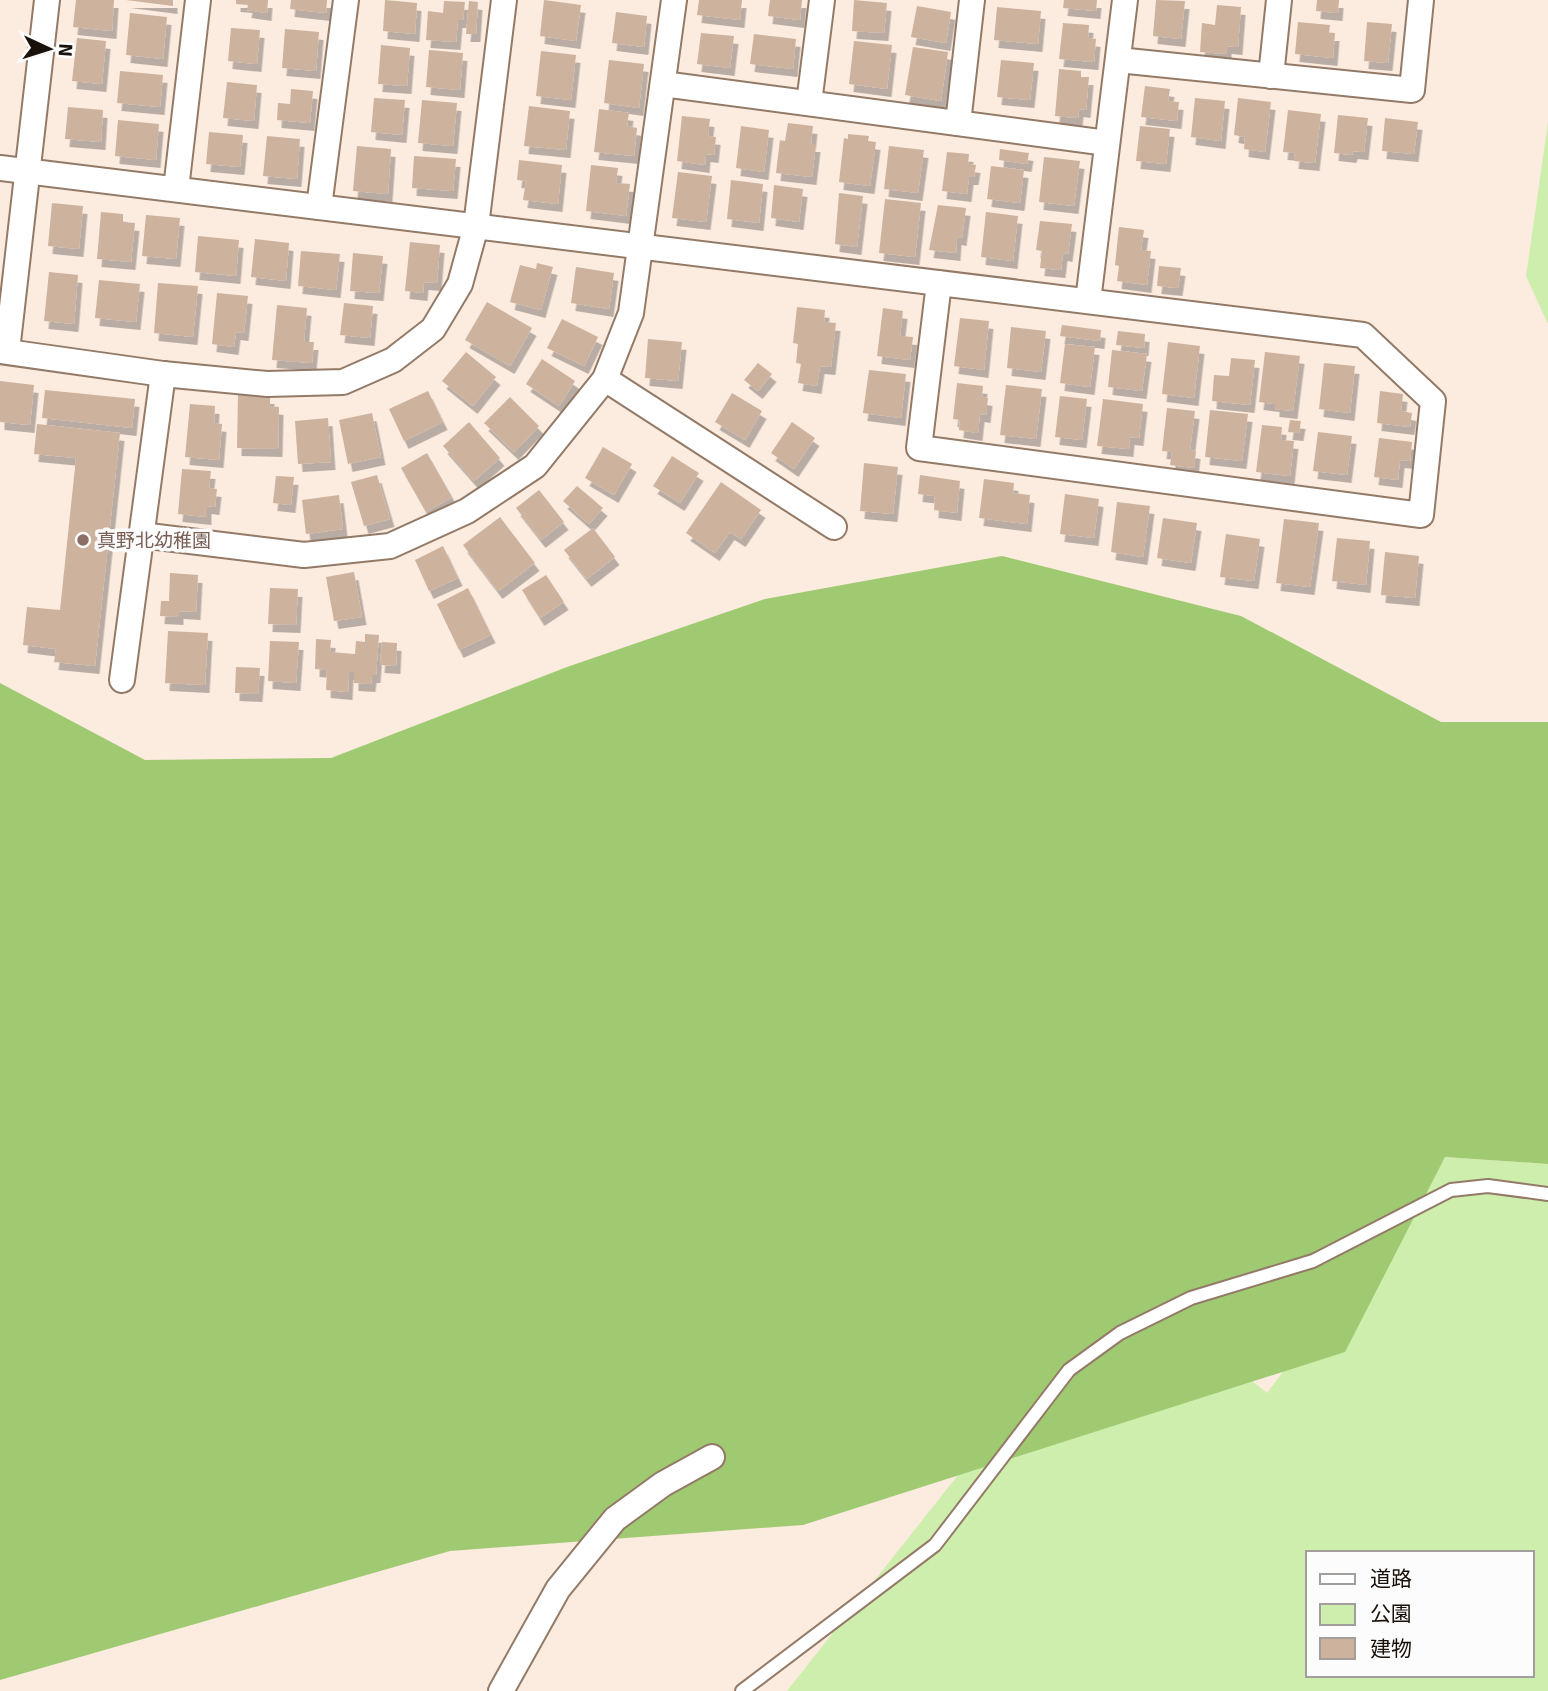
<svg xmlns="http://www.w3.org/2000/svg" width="1548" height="1691" font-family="Signika,'Noto Sans JP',sans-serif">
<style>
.green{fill:#ceeead;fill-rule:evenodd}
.forest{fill:#a0ca72}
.building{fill:#cdb29e;filter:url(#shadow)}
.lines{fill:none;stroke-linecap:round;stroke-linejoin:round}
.lane-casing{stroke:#937a67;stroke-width:16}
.street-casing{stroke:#937a67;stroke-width:28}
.lane{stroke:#fff;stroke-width:12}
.street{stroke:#fff;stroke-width:24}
.education-dot{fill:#8d6e63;stroke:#fcfcfc;stroke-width:2.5}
.labels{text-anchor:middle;stroke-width:7;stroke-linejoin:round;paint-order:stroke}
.education-label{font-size:19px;fill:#785e54;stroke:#fcfcfc;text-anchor:start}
</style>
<defs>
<filter id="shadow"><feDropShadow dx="4.5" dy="8" stdDeviation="0" flood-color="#0004"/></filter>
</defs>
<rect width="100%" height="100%" fill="#fcebdf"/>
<g class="green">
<path d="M1548,122v202l-22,-48z"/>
<path d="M1445,1157l103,7v527h-761l331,-418 149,120zM1308,1553h224v122h-224z"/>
</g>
<path class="forest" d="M1002,556l239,60 200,106h107v442l-103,-7 -100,195 -542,173 -353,26 -450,129v-997l145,77 186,-2 236,-91 198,-68z"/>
<g class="building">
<path d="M76,0h38l-2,31 -39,-4z"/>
<path d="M126,0h47v6z"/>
<path d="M236,0h32l-1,13 -20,-3 1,-5 -12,-1z"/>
<path d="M291,0h36l-1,13 -36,-4z"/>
<path d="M385,0l32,3 -2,31 -32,-3z"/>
<path d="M544,0l37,5 -5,36 -36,-5z"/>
<path d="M699,0h43l-2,20 -43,-5z"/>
<path d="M770,0h32l-2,20 -32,-4z"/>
<path d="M854,0l33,3 -3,30 -32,-2z"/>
<path d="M1064,0h33l-1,11 -33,-3z"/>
<path d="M1156,0l29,1 -4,38 -28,-3z"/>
<path d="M1317,0h22l-1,13 -22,-2z"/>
<path d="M444,1l21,1 -2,18h-5l-2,22 -30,-2 2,-29 15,2z"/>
<path d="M469,1l9,1 -2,32h-10z"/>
<path d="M1217,5l24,2 -3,40 -11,-1v8l-27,-2 2,-29 13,2z"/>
<path d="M917,6l34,6 -5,31 -35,-6z"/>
<path d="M997,7l44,4 -3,33 -44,-4z"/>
<path d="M616,12l31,4 -3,31 -32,-4z"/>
<path d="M130,13l37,4 -4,42 -37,-4z"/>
<path d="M1298,22l32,3 -1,8h6l-2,25 -38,-4z"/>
<path d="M1367,22l25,2 -4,39 -24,-2z"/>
<path d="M1063,23l26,2 -1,13 8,1 -2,23 -35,-3z"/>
<path d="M231,28l29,2 -3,34 -29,-3z"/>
<path d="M285,29l34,3 -3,39 -34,-3z"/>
<path d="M701,33l33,3 -4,32 -33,-4z"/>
<path d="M754,34l42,5 -3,30 -43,-5z"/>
<path d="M77,38l29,3 -4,43 -30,-3z"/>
<path d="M854,41l38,4 -5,44 -38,-5z"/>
<path d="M381,45l29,3 -3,38 -29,-2z"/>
<path d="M913,47l35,5 -7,49 -36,-6z"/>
<path d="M429,50l34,3 -3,37 -34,-3z"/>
<path d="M541,51l35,4 -5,45 -35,-4z"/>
<path d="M609,60l35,4 -5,44 -35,-5z"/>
<path d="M1001,60l33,3 -4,37 -33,-3z"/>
<path d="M1059,69l22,2v6h8l-3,33 -7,-1 -1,9 -23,-2z"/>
<path d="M120,71l43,4 -3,32 -43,-4z"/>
<path d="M227,82l30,3 -3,36 -31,-3z"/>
<path d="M1145,86l25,3 -2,12 11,1 -2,19 -36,-4z"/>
<path d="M291,89l22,2 -3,32 -33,-3 1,-17 12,1z"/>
<path d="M374,98l31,2 -3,35 -31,-3z"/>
<path d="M1195,98l30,3 -4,40 -30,-4z"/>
<path d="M1238,98l33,4 -6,50 -21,-3 1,-12 -11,-2z"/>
<path d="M422,100l35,3 -4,43 -35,-3z"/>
<path d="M529,106l41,5 -4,39 -42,-4z"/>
<path d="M68,107l35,3 -2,32 -36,-3z"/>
<path d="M599,109l30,4 -2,13 10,2 -3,28 -40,-4z"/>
<path d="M1288,110l33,4 -6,49 -21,-2 1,-8 -12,-1z"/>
<path d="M1338,115l30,3 -4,34 -11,-1 -1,4 -18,-2z"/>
<path d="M682,116l28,3 -2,17 8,1 -2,18 -8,-1 -1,11 -28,-4z"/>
<path d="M1385,118l33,4 -4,32 -32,-3z"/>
<path d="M118,120l41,4 -3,36 -41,-4z"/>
<path d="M788,123l25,3 -2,18h5l-4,33 -36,-4 4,-33 5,1z"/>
<path d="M741,126l28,4 -5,42 -28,-4z"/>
<path d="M1140,126l30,3 -4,35 -30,-3z"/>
<path d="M209,132l34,3 -3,32 -34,-3z"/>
<path d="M848,134l21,2 -1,5 8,1 -6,44 -31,-4 5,-44 4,1z"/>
<path d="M267,136l33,3 -3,40 -34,-3z"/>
<path d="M357,146l34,3 -3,45 -35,-3z"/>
<path d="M889,146l35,4 -6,43 -34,-4z"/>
<path d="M1000,149l29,4 -2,11 -28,-4z"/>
<path d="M947,152l22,2 -1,10 8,1 -2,12h-5l-2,17 -25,-3z"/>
<path d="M414,156l42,3 -3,32 -41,-3z"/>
<path d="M1044,157l36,4 -6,45 -35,-4z"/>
<path d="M519,160l43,5 -4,39 -35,-4 3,-19 -9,-1z"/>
<path d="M591,165l27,3 -2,15 14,1 -4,32 -40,-5z"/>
<path d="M991,166l33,4 -4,33 -33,-4z"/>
<path d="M678,172l34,4 -6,46 -34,-4z"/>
<path d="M731,180l32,4 -4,39 -32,-4z"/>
<path d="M774,185l29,4 -4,33 -28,-4z"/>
<path d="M839,193l24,3 -6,51 -22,-3z"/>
<path d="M885,199l36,4 -6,54 -36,-4z"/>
<path d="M52,203l31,3 -4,43 -31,-3z"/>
<path d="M938,205l28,3 -4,30 -5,-1 -1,16 -27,-3z"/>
<path d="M101,212l22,2v8l12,1 -4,39 -34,-3z"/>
<path d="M986,212l32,4 -5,45 -32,-4z"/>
<path d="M146,215l34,3 -4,41 -34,-3z"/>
<path d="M1040,221l32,3 -4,30 -5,-1 -2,17 -21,-2 2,-17 -6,-1z"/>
<path d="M1119,227l25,3 -3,20 10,1 -4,34 -30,-4 2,-15 -4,-1z"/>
<path d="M198,236l41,4 -3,36 -41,-4z"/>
<path d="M255,239l34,4 -3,38 -35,-4z"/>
<path d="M410,242l30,3 -3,38 -13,-1 -1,11 -18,-2z"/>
<path d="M301,251l39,3 -4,36 -38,-4z"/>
<path d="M353,253l30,3 -4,37 -29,-2z"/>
<path d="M537,263l16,4 -12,43 -31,-8 10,-37 16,4z"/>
<path d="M1159,266l22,2 -3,20 -21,-2z"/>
<path d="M576,267l38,6 -5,36 -38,-6z"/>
<path d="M49,272l29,3 -4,49 -30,-3z"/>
<path d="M99,280l41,4 -4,38 -41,-4z"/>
<path d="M158,283l40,3 -5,51 -39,-4z"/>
<path d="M217,293l31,3 -4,37 -8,-1 -2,15 -22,-3z"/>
<path d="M487,302l45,26 -22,38 -45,-26z"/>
<path d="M344,303l29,3 -3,32 -30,-3z"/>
<path d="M277,305l30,3 -3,34h10l-2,21 -40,-3z"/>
<path d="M797,307l28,3 -1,12 12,1 -5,44 -11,-1 -3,20 -19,-3 3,-19 -5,-1 2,-19 -5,-1z"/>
<path d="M883,308l20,3 -3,25 13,1 -3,23 -33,-4z"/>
<path d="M960,318l29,3 -5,49 -30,-4z"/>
<path d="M562,319l36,18 -14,29 -37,-18z"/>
<path d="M1062,325l39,5 -1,11 -40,-5z"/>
<path d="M1011,327l35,4 -5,41 -34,-4z"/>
<path d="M1118,331l27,3 -1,14 -28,-3z"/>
<path d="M648,339l34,3 -4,39 -33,-3z"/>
<path d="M1168,342l32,4 -6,52 -32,-4z"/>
<path d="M1065,344l30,3 -5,40 -30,-4z"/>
<path d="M1112,350l35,4 -5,37 -34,-4z"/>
<path d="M466,352l30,25 -23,29 -31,-25z"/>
<path d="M1265,352l35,4 -7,55 -18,-2v-5l-16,-2z"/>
<path d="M1231,358l24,2 -5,45 -38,-4 2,-26 15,1z"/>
<path d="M542,359l33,22 -16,25 -33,-22z"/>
<path d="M758,363l14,11 -14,17 -14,-11z"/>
<path d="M1324,363l31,3 -5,47 -31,-4z"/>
<path d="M869,370l37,4 -5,44 -38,-5z"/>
<path d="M0,381l34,4 -4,40 -30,-3z"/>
<path d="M957,383l26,3 -1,11 6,1 -2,17 -6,-1 -2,19 -19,-3 1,-10 -7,-1z"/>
<path d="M1006,385l36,4 -6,50 -36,-4z"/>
<path d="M45,390l90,9 -3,29 -90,-10z"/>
<path d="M428,391l15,31 -39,19 -15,-32z"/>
<path d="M1380,391l23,3 -2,17 11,2 -2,14 -33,-4z"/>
<path d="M732,393l30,18 -17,29 -30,-18z"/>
<path d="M238,395l32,1v10l9,1 -1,42 -41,-1z"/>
<path d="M1060,396l27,3 -5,41 -27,-3z"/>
<path d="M510,397l29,29 -25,26 -30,-29z"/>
<path d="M1103,399l40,5 -4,34 -9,-1 -1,12 -32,-3z"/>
<path d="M190,404l25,2 -1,17 8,1 -3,36 -34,-3z"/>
<path d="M1167,408l28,3 -5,39 6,1 -2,17 -24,-3 2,-13 -10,-1z"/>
<path d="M1210,410l38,4 -6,47 -37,-4z"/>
<path d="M372,413l9,44 -33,7 -9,-44z"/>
<path d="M328,418l3,44 -33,2 -3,-43z"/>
<path d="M1290,420l11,1 -2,12 -11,-1z"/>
<path d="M469,422l31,36 -26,23 -31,-35z"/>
<path d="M792,422l23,16 -21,31 -23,-16z"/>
<path d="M37,424l83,9 -25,233 -41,-4 2,-13 -33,-4 4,-38 33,3 16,-152 -42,-4z"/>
<path d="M1262,425l20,2 -1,13 13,1 -4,35 -34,-4z"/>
<path d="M1318,432l34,4 -5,39 -34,-4z"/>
<path d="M1379,438l33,4 -2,19 -10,-1 -2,20 -24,-3z"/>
<path d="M603,447l29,17 -18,31 -29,-17z"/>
<path d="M427,453l25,44 -26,15 -25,-44z"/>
<path d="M672,456l27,17 -19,30 -27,-17z"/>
<path d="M864,463l34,4 -5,47 -33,-3z"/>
<path d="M182,469l29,2 -2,17 8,1 -2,18 -8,-1v11l-29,-3z"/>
<path d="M377,475l13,44 -26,7 -13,-44z"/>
<path d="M920,475l40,6 -3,32 -23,-3 1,-14 -17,-2z"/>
<path d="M276,476l18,1 -3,28 -18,-2z"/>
<path d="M984,479l30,4 -1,10 17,2 -3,29 -48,-6z"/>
<path d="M721,482l40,28 -20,29 -11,-7 -15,21 -29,-20z"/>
<path d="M577,486l26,22 -14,16 -26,-23z"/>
<path d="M539,490l25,32 -23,18 -25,-32z"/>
<path d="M1065,494l34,5 -5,39 -34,-4z"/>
<path d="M339,495l4,34 -37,5 -4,-34z"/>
<path d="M1117,502l33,4 -7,51 -32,-5z"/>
<path d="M500,517l35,46 -37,28 -35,-46z"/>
<path d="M1163,518l34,5 -6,40 -34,-5z"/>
<path d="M1284,519l35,4 -9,64 -34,-4z"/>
<path d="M593,528l22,29 -28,22 -23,-29z"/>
<path d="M1226,534l34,5 -6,42 -34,-4z"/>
<path d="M1337,538l33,3 -4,44 -34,-4z"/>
<path d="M443,546l15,32 -29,13 -14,-31z"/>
<path d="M1385,552l34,4 -4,42 -34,-3z"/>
<path d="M354,572l8,45 -28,4 -8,-44z"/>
<path d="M170,573l28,2 -2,37 -17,-1v6l-19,-1 1,-15h8z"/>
<path d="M546,575l18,27 -24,16 -18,-28z"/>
<path d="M270,588l28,1 -2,36 -28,-1z"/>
<path d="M468,588l23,47 -32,15 -22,-46z"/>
<path d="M168,631l40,2 -3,52 -40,-2z"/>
<path d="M365,634l14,1 -3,40h-4l-1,9 -17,-1v-11h-5l-1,20 -22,-2 1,-20 -12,-1 1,-30 15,1 -1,12 25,2 1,-13 9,1z"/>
<path d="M270,641l29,1 -3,41 -28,-2z"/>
<path d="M382,642l15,1 -1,23 -16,-1z"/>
<path d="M236,667l24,1 -2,26 -23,-1z"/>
</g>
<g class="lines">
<defs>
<path id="lane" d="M742,1691l193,-146 134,-175 51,-37 71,-35 122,-37 138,-71 37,-4 60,8"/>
<g id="street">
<path d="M1118,60l294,30 9,-90"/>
<path d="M1271,76l8,-76"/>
<path d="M663,84l444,59"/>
<path d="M809,103l13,-103"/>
<path d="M958,123l14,-123"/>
<path d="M0,168l1363,167 70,66 -12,114 -502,-67 20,-165"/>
<path d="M176,189l22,-189"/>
<path d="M319,207l27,-207"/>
<path d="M1088,301l37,-301"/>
<path d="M0,351l163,23 104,10 76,-2 50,-22 40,-31 27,-45 16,-58 28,-226"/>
<path d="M7,351l40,-351"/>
<path d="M605,379l229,148"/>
<path d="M141,535l163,20 86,-9 77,-35 68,-45 70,-87 26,-66 43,-313"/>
<path d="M122,680l41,-306"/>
<path d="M501,1691l57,-102 57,-70 48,-35 49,-27"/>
</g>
</defs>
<use href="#lane" class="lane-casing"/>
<use href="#street" class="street-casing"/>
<use href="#lane" class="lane"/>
<use href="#street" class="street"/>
</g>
<circle class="education-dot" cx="83" cy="540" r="7"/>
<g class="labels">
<g class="education-label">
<text x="97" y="547">真野北幼稚園</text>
</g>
</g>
<rect x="1306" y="1551" width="228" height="126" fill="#fcfcfc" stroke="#a19e9b" stroke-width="2"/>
<rect x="1320" y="1574" width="35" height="10" fill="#ffffff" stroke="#a19e9b" stroke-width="2"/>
<text x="1370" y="1586" font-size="21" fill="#191009">道路</text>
<rect x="1320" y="1604" width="35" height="21" fill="#ceeead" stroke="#a19e9b" stroke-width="2"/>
<text x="1370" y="1621" font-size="21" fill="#191009">公園</text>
<rect x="1320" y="1638" width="35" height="21" fill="#cdb29e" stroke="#a19e9b" stroke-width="2"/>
<text x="1370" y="1656" font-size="21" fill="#191009">建物</text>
<g transform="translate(49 49) rotate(94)" stroke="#fcfcfc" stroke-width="5" paint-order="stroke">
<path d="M0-5L12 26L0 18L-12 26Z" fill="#191009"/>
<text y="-10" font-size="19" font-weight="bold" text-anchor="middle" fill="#191009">N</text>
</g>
</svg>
